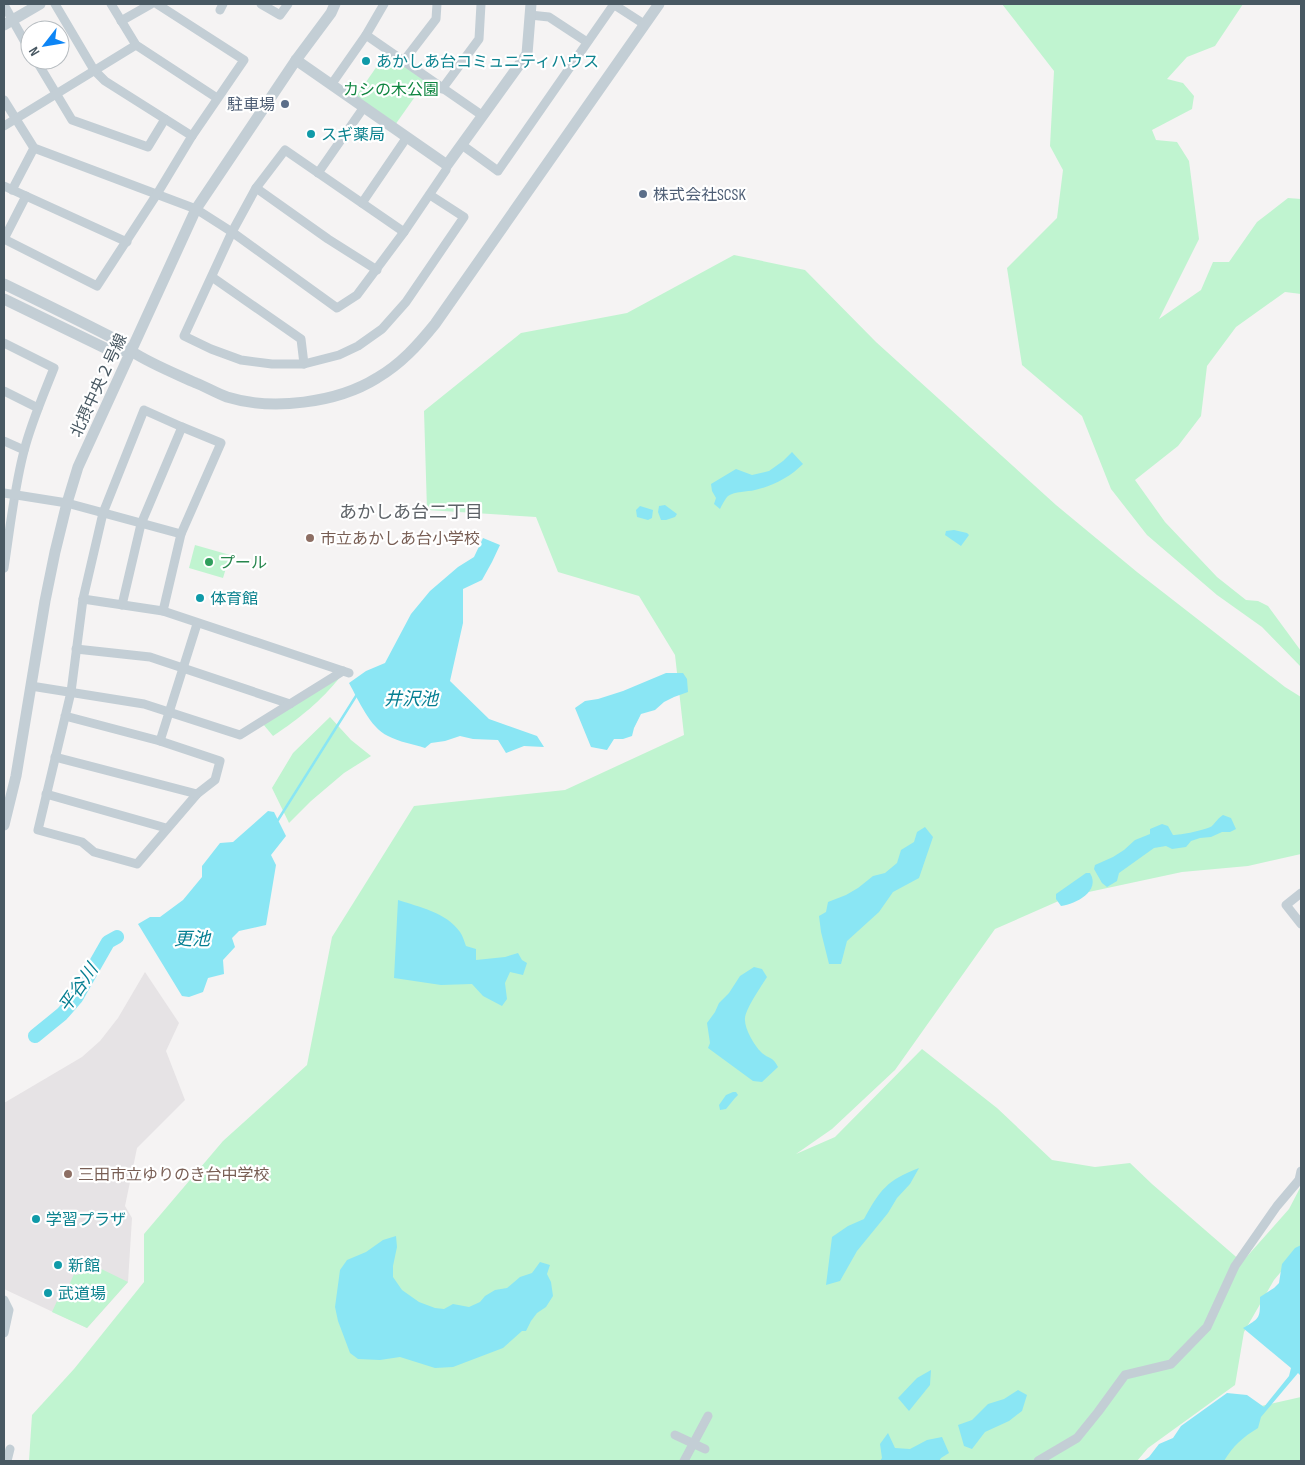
<svg xmlns="http://www.w3.org/2000/svg" width="1305" height="1465" font-family="'Sofia Sans Condensed','Noto Sans JP',sans-serif">
<style>
.education{fill:#e6e3e5}
.green{fill:#c0f4d0}
.water{fill:#8ae6f4}
.lines{fill:none;stroke-linecap:round;stroke-linejoin:round}
.stream{stroke:#8ae6f4;stroke-width:2.5}
.river{stroke:#8ae6f4;stroke-width:14}
.minor{stroke:#c3ced5;stroke-width:9}
.tertiary{stroke:#c3ced5;stroke-width:11}
.culture-dot{fill:#0f9aa8;stroke:#fff;stroke-width:2}
.service-dot{fill:#5c6f8a;stroke:#fff;stroke-width:2}
.education-dot{fill:#8d6e63;stroke:#fff;stroke-width:2}
.leisure-dot{fill:#2e9e5b;stroke:#fff;stroke-width:2}
.labels{text-anchor:middle;stroke-width:4.5;stroke-linejoin:round;paint-order:stroke}
.culture-label{font-size:16px;fill:#0d838f;stroke:#fff;text-anchor:start}
.park-label{font-size:16px;fill:#108641;stroke:#fff}
.service-label{font-size:16px;fill:#4e5e75;stroke:#fff;text-anchor:end}
.street-label{font-size:16px;fill:#485862;stroke:#fff}
.education-label{font-size:16px;fill:#785e54;stroke:#fff;text-anchor:start}
.leisure-label{font-size:16px;fill:#27864d;stroke:#fff;text-anchor:start}
.neighbourhood-label{font-size:18px;fill:#5e6368;stroke:#fff}
.water-label{font-size:18px;font-style:italic;fill:#057f92;stroke:#fff}
</style>
<rect width="100%" height="100%" fill="#f5f3f3"/>
<path class="education" d="M145,972l34,51 -13,28 19,49 -48,48 -12,58 7,12 -4,64 -41,46 -83,-39v-186l78,-46 18,-16 18,-23z"/>
<g class="green">
<path d="M1002,4h241l-28,42 -28,11 -20,22 16,4 11,13 -2,13 -40,21 4,10 21,2 12,19 10,78 -40,80 42,-29 12,-28h16l28,-40 31,-24 13,1v95l-16,-2 -49,35 -29,39 -6,50 -23,30 -43,34 30,42 52,55 29,23 12,1 10,5 33,45v16l-39,-40 -45,-32 -70,-60 -36,-46 -29,-73 -60,-51 -15,-97 50,-50 6,-48 -13,-24 4,-75z"/>
<path d="M386,53l40,28 -31,44 -40,-27z"/>
<path d="M734,255l71,15 71,72 180,163 81,67 148,115 16,10v157l-53,12 -66,6 -112,24 -75,33 -100,141 -63,59 -36,25 39,-17 87,-88 75,59 55,52 43,7 35,-4 22,21 90,78 47,-53 12,-23v62l-27,32 -30,52 -9,53 -87,63 -11,13h-1108l3,-46 42,-46 70,-87v-48l79,-93 84,-76 25,-128 82,-131 151,-16 119,-55 -9,-80 -36,-59 -81,-24 -22,-55 -109,-7 -3,-99 97,-78 106,-20z"/>
<path d="M195,545l35,10 -7,23 -34,-10z"/>
<path d="M341,676c-21,26 -40,41 -68,60l-10,-12z"/>
<path d="M330,717l21,23 20,16 -27,17 -33,28 -22,22 -17,-35 21,-35z"/>
<path d="M85,1261l43,21 -41,46 -35,-16 11,-24 4,2 7,-16 4,1z"/>
<path d="M1301,1397v64h-85l41,-54z"/>
</g>
<g class="water">
<path d="M792,452l11,12c-13,13 -30,22 -48,26 -8,2 -20,1 -27,6 -3,3 -6,9 -8,13l-6,-5 2,-6 -4,-7 -1,-7 25,-15 16,6 17,-4 14,-10z"/>
<path d="M665,505l12,9 -2,3 -9,3h-5l-3,-8 1,-6z"/>
<path d="M640,506l13,4 -1,8 -4,2 -11,-3 -1,-7z"/>
<path d="M954,530l13,3 2,2 -8,11 -16,-11 1,-4z"/>
<path d="M483,538l17,7 -8,17 -10,18 -19,9v34l-13,58 39,38 48,17 7,11 -20,-1 -18,7 -8,-13 -25,-1 -13,-3 -15,5 -14,2 -6,5c-12,-4 -26,-6 -37,-12 -18,-8 -30,-37 -39,-53l17,-12 19,-8 26,-49 19,-23 28,-24 16,-10z"/>
<path d="M666,673h17l4,6 1,13 -14,5 -10,5 -9,8 -14,4 -7,14 -2,8 -9,3h-9l-7,11 -16,-3 -16,-39 10,-7 13,-2 25,-8z"/>
<path d="M268,811l6,1 12,24 -15,19 5,10 -10,60 -27,6 -7,7 3,9 -12,13 1,14 -16,4 -5,14 -14,5 -7,-1 -44,-72 12,-7h10l23,-17 19,-23v-11l18,-23 13,-1z"/>
<path d="M1223,815l8,3 5,11 -6,3h-8l-11,5 -11,1 -9,3 -5,6 -14,2 -6,-3 -12,2 -35,25 -2,8 -10,6 -5,-4 -8,-14 1,-4 18,-8 11,-7 11,-10 15,-6v-5l12,-5 6,2 5,9c7,0 34,-5 39,-9 4,-4 6,-8 11,-11z"/>
<path d="M925,827l8,10 -14,41 -26,14 -14,20 -32,29 -6,23h-12l-8,-32 -2,-16 7,-4 2,-10 18,-7 12,-7 15,-12 12,-3 12,-10 4,-13 13,-8 3,-10z"/>
<path d="M1086,873h4c11,18 -14,31 -29,33l-5,-7v-5z"/>
<path d="M398,900c21,7 48,12 62,32 3,4 4,9 6,14l10,3v11l29,-3 13,-4 4,7 5,3 -4,12 -13,-3 -5,11 2,16 -5,7 -19,-10 -11,-12 -31,1 -47,-7z"/>
<path d="M754,967l8,2 5,8c-5,8 -21,31 -22,41 -1,10 9,27 16,34 7,7 12,4 17,15l-16,15 -9,-1 -45,-33 2,-5 -3,-20 8,-11 4,-9 10,-10 11,-17z"/>
<path d="M733,1092h3l2,3 -3,3 -9,11 -6,1 -1,-5 7,-10z"/>
<path d="M919,1168l-9,16 -13,14 -9,15 -31,38 -17,30 -14,4 6,-48 16,-11 16,-7c16,-29 23,-39 55,-51z"/>
<path d="M396,1236l1,11 -4,19v11l9,13 17,12 16,6 9,1 9,-5 16,3 11,-5 5,-6 10,-6 12,-2 13,-11 12,-4 8,-11 10,3 -3,9 4,8 2,14 -7,11 -9,6 -6,8 -5,10h-4l-19,17 -50,19 -18,1 -35,-11 -20,3 -22,-1 -8,-6 -12,-32 -3,-14 5,-37 7,-10 19,-8 17,-12z"/>
<path d="M1301,1245v131l-3,-3 -37,44 -3,11c-15,9 -25,18 -34,33h-81l6,-4 10,-13 14,-6 8,-12 46,-33 20,2 17,12 25,-31 2,-8 -48,-40c18,-10 17,-11 17,-31l14,-9 5,-5 3,-19 13,-16z"/>
<path d="M931,1370l-1,15 -21,26 -11,-13 19,-20z"/>
<path d="M1018,1390l9,5 -5,16 -13,10 -24,11 -13,17 -8,-3 -6,-21 14,-5 16,-16 16,-5z"/>
<path d="M888,1433l7,15 15,1 17,-9 15,-3 7,16 -8,5 -2,3h-59l2,-3 -2,-14z"/>
</g>
<g class="lines">
<path class="stream" d="M278,820l78,-124"/>
<path class="river" d="M35,1036l27,-22 14,-16 32,-56 9,-5"/>
<g class="minor">
<path d="M55,4l39,66 11,11 87,55"/>
<path d="M111,4l25,41 81,53"/>
<path d="M261,4l19,11 8,-11"/>
<path d="M613,4l31,20"/>
<path d="M4,5l26,46"/>
<path d="M220,10l3,-6"/>
<path d="M530,15l19,2 38,25"/>
<path d="M121,21l30,-17"/>
<path d="M366,35l117,81"/>
<path d="M36,60l36,60 76,27 17,-28"/>
<path d="M403,62l33,-43 1,-15"/>
<path d="M331,85l35,-50 18,-31"/>
<path d="M442,89l37,-50 2,-35"/>
<path d="M4,100l30,48 162,61 36,23 105,76 20,-13 47,-63 42,-62 1,-5"/>
<path d="M4,126l132,-81"/>
<path d="M462,145l36,26 116,-167"/>
<path d="M318,173l46,-66"/>
<path d="M4,186l123,56"/>
<path d="M256,188l72,51 49,31"/>
<path d="M12,190l22,-42"/>
<path d="M362,203l45,-66"/>
<path d="M404,232l-119,-82 -29,38 -24,44 -48,104 27,13 30,11 31,4h32l35,-9 19,-9 24,-17 24,-27 58,-85 -34,-22"/>
<path d="M4,239l93,47 60,-92 35,-58 52,-76 -87,-56"/>
<path d="M4,239l22,-43"/>
<path d="M212,277l89,62 3,25"/>
<path d="M4,343l50,25c-11,28 -23,55 -30,83 -10,38 -14,78 -20,117"/>
<path d="M4,391l34,17"/>
<path d="M4,441l20,9"/>
<path d="M4,493l63,10 114,31"/>
<path d="M83,599l80,12 186,62"/>
<path d="M122,605l19,-81 41,-97"/>
<path d="M76,649l74,8 140,47"/>
<path d="M31,686l113,18 96,31 103,-64"/>
<path d="M65,716l95,25 60,20 -5,19 -18,14 -60,70 -43,-12 -12,-10 -44,-12 33,-138 12,-93 20,-86 41,-103 38,17 39,16 -40,91 -18,77"/>
<path d="M160,741l37,-117"/>
<path d="M55,757l142,37"/>
<path d="M46,794l120,34"/>
<path d="M1301,893l-15,12 15,19"/>
<path d="M4,1300l5,10 -5,23"/>
<path d="M675,1435l30,14"/>
<path d="M7,1461l3,-12"/>
<path d="M684,1461l24,-45"/>
<path d="M1038,1461l39,-23 21,-26 27,-37 46,-11 36,-37 28,-61 42,-60 22,-26 2,-9"/>
</g>
<g class="tertiary">
<path d="M4,25l36,-21"/>
<path d="M296,60l151,105 80,-111 4,-50"/>
<path d="M4,284c35,17 70,34 105,52 8,4 14,11 22,15 20,13 43,22 65,32 10,4 20,10 31,14 45,14 110,6 150,-19 24,-14 41,-33 58,-54l224,-320"/>
<path d="M4,299l103,50 22,2"/>
<path d="M4,825l12,-49 29,-175 10,-49 12,-49 11,-36 118,-258 100,-149 35,-47 4,-9"/>
</g>
</g>
<g class="culture-dot">
<circle cx="366" cy="61" r="5"/>
<circle cx="311" cy="134" r="5"/>
<circle cx="200" cy="598" r="5"/>
<circle cx="36" cy="1219" r="5"/>
<circle cx="58" cy="1265" r="5"/>
<circle cx="48" cy="1293" r="5"/>
</g>
<g class="service-dot">
<circle cx="285" cy="104" r="5"/>
<circle cx="643" cy="194" r="5"/>
</g>
<g class="education-dot">
<circle cx="310" cy="538" r="5"/>
<circle cx="68" cy="1174" r="5"/>
</g>
<circle class="leisure-dot" cx="209" cy="562" r="5"/>
<g class="labels">
<g class="culture-label">
<text x="376" y="67">あかしあ台コミュニティハウス</text>
<text x="321" y="140">スギ薬局</text>
<text x="210" y="604">体育館</text>
<text x="46" y="1225">学習プラザ</text>
<text x="68" y="1271">新館</text>
<text x="58" y="1299">武道場</text>
</g>
<g class="park-label">
<text x="391" y="95">カシの木公園</text>
</g>
<g class="service-label">
<text x="275" y="110">駐車場</text>
<text x="653" y="200" text-anchor="start">株式会社SCSK</text>
</g>
<g class="street-label">
<text transform="translate(98 385) rotate(-65)" y="6">北摂中央２号線</text>
</g>
<g class="education-label">
<text x="320" y="544">市立あかしあ台小学校</text>
<text x="78" y="1180">三田市立ゆりのき台中学校</text>
</g>
<g class="leisure-label">
<text x="219" y="568">プール</text>
</g>
<g class="neighbourhood-label">
<text x="411" y="518">あかしあ台二丁目</text>
</g>
<g class="water-label">
<text x="411" y="705">井沢池</text>
<text x="192" y="945">更池</text>
<text transform="translate(78 988) rotate(-55)" y="6">平谷川</text>
</g>
</g>
<rect width="1305" height="1465" fill="none" stroke="#485862" stroke-width="10"/>
<g transform="translate(45 45) rotate(239)"><circle r="24" fill="#ffffff" stroke="#b6bcc0"/>
<path d="M0-4L9 19L0 12L-9 19Z" fill="#0d85f5"/>
<text y="-8" font-size="14" font-weight="bold" text-anchor="middle" fill="#485862">N</text>
</g>
</svg>
